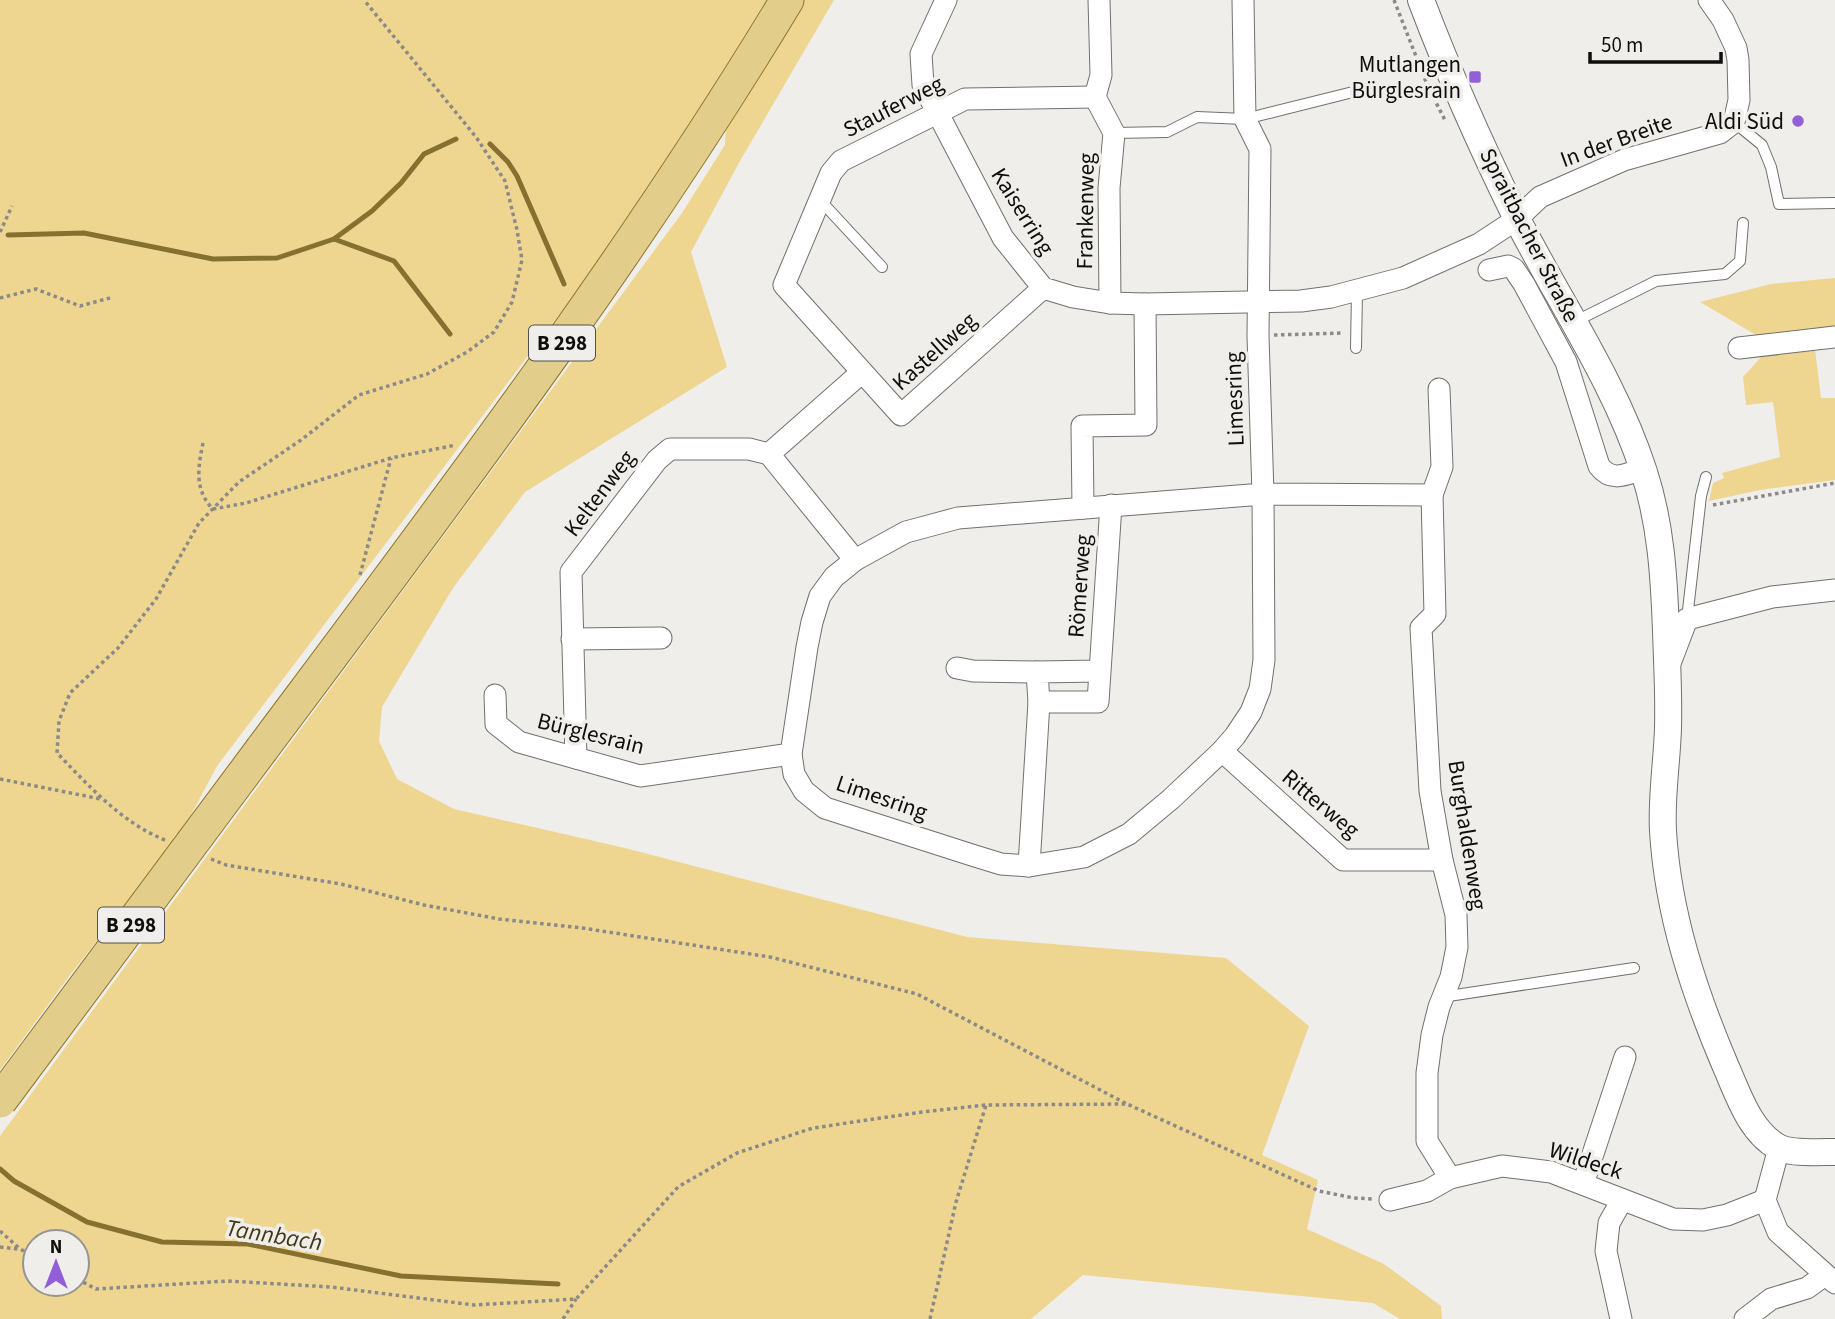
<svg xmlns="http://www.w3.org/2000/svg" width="1835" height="1319" font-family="'Source Sans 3',sans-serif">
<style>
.green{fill:#eed690;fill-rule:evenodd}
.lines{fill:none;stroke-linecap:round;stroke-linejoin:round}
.stream{stroke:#85702f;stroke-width:5}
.service-casing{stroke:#71706d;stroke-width:12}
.minor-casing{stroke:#71706d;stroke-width:23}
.tertiary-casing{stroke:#71706d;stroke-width:28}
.primary-casing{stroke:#8c752c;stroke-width:35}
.path{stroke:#8b8a88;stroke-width:3.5;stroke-dasharray:3.5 3.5;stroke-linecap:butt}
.service{stroke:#fff;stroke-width:10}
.minor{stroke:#fff;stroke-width:21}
.tertiary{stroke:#fff;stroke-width:26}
.primary{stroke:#e2cd8a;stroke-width:33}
.primary-bridge-casing{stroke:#8c752c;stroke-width:35;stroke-linecap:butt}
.primary-bridge{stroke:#e2cd8a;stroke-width:33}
.poi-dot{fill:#935fd8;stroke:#f0eeeb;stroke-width:2.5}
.labels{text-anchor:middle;stroke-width:7;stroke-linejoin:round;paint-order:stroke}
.shield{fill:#f0eeeb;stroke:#525150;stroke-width:2}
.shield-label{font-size:21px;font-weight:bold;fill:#0f0e0d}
.poi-label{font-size:23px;fill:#0f0e0d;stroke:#f0eeeb;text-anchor:end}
.street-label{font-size:23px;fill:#0f0e0d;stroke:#f0eeeb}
.water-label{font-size:24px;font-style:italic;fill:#443810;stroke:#f0eeeb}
</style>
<rect width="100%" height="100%" fill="#f0eeeb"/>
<g class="green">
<path d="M0,0h777l-108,170 -452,596 -35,66 -112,143 -70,95z"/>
<path d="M799,0h35l-94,161 -49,91 36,115 -202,125 -72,96 -71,119 -3,34 18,38 57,30 171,39 342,89 259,21 83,68 -47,129 56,25 -11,49 77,35 57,42 1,13h-42l-27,-16 -290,-28 -52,44h-1031v-183l682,-923 43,-68 1,-20zM35,1242h42v42h-42z"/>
<path d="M1835,278v51l-74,9 -61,-36 71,-18z"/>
<path d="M1815,349l6,49h14v82l-75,10 -51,11 4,-18 11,-5 -2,-5 58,-16 -7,-55 -27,3 -3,-28 20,-22z"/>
</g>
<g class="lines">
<g class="stream">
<path d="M490,144l18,18 9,14 47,108"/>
<path d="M8,235l76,-2 129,26 64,-1 57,-19 60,22 56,73"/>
<path d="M334,239l38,-28 29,-28 23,-29 32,-15"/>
<path d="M0,1169l14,12 73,41 75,20 86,2 153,32 157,8"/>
</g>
<defs>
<g id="service">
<path d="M1734,122l28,23 9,22 8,37 56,-1"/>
<path d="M1114,133l53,-1 30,-15 48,2 116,-29"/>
<path d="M819,199l63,68"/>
<path d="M1574,322l82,-41 69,-7 15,-13 3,-38"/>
<path d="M1356,348l1,-57"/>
<path d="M1687,619l14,-123 5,-19"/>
<path d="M1442,997l192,-29"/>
</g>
<g id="minor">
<path d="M946,0l-25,54 2,31 80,153 40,50 30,9 37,6 35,1 156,-3 30,-4 72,-19 76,-34 38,-25 23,-22 84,-37 96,-27 14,-11 5,-22 -1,-40 -2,-12 -13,-28 -14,-20"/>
<path d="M1099,0l2,75 -6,22 19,36 -5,55 1,115"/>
<path d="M1243,0l2,119 15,30 -2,187 5,158 1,166 -4,29 -9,23 -16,24 -13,15 -51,48 -42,35 -45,23 -55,9 -28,-2 -26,-8 -150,-48 -21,-17 -10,-17 -3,-20 16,-107 5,-25 8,-26 14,-19 21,-17 51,-28 52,-14 305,-24 169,1 3,119 -14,14 9,163 12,69 14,55 1,32 -6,30 -12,30 -7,28 -5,38v68l23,37"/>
<path d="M1489,270l19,-4 6,3 10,15 42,78 33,104c13,17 27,8 44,3"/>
<path d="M1043,288l-142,127 -117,-130 47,-112 10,-12 124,-62 130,-2"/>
<path d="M1739,348l96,-11"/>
<path d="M769,454l92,-81"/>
<path d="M1432,495l10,-28 -3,-78"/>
<path d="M1083,508l-1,-82 64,-1 -1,-121"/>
<path d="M572,639l89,-1"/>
<path d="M1669,666l18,-47 85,-22 63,-7"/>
<path d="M957,668l16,3 64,1"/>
<path d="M1099,671l-62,1 2,30h59l13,-197"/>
<path d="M495,695l1,29 23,18 121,34 151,-22"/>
<path d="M1222,751l121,109h99"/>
<path d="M576,758l-5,-186 86,-112 13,-11h79l20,5 86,106"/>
<path d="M1029,866l10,-164"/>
<path d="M1779,1148l-14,52 13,32 57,51"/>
<path d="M1583,1184l42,-127"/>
<path d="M1390,1200l37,-9 23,-13 52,-12 49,6 122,47 30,1 24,-5 38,-15"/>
<path d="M1621,1319l-15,-68 3,-28 13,-23"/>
<path d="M1745,1319l26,-20 36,-11 18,-13"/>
</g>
<path id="tertiary" d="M1421,0c28,74 61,148 96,219 43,84 98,163 127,253 17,52 20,105 22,159 1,33 3,65 2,97 -1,34 -7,69 -5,103 5,83 31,161 63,236 12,27 24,65 52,80 12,7 42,5 57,5"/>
<path id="primary" d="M262,749c183,-245 367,-487 525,-749"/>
</defs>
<use href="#service" class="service-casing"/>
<use href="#minor" class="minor-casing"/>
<use href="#tertiary" class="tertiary-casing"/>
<use href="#primary" class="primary-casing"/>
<g class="path">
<path d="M1394,0l34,87 17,33"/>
<path d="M0,232l12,-26"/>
<path d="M0,298l36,-9 44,17 30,-8"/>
<path d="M1274,335l70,-2"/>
<path d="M203,443c-5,24 -9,47 10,66l33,-6 145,-45 65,-13"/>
<path d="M1713,505l122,-22"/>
<path d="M360,575l31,-117"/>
<path d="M0,779l101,20"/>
<path d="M165,840c-43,-17 -76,-54 -108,-87l2,-32 11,-28 48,-45 38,-49 43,-76 40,-41 62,-42 58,-45 68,-21 40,-22 27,-20 18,-30 10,-42 -5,-30 -12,-49 -29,-44 -112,-137"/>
<path d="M211,859l15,6 115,19 83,21 75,14 83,9 188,29 147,37 210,110"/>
<path d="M0,1231l20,18 15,8"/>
<path d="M0,1247l18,2"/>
<path d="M77,1279l19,10 132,-8 103,6 143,18 102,-6 102,-112 59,-34 76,-25 109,-16 64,-7 141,-1 192,87 35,7 20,1"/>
<path d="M563,1319l13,-20"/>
<path d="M930,1319l26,-117 30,-97"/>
</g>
<use href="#service" class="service"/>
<use href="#minor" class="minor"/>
<use href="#tertiary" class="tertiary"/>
<use href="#primary" class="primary"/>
<defs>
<path id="primary-bridge" d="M0,1101l262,-352"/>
</defs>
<use href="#primary-bridge" class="primary-bridge-casing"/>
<use href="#primary-bridge" class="primary-bridge"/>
</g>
<g class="poi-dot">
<rect x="1468" y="70" width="14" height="14" rx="3.5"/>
<circle cx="1798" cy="121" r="7"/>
</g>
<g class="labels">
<g class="shield">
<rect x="529" y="325.5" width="66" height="35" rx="5"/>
<rect x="98" y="907.5" width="66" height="35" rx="5"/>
</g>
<g class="shield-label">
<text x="562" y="350">B 298</text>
<text x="131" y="932">B 298</text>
</g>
<g class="poi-label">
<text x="1461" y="72">Mutlangen<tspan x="1461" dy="26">Bürglesrain</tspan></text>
<text x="1784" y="129">Aldi Süd</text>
</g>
<g class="street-label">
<text transform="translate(893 106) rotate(-27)" y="8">Stauferweg</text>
<text transform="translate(1616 140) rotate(-20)" y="8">In der Breite</text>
<text transform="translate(1023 211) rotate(58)" y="8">Kaiserring</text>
<text transform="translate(1085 211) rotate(-89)" y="8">Frankenweg</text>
<text transform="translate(1530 235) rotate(63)" y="8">Spraitbacher Straße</text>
<text transform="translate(934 351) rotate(-42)" y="8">Kastellweg</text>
<text transform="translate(1234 399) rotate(-92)" y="8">Limesring</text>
<text transform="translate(599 493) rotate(-53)" y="8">Keltenweg</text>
<text transform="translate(1079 586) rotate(-86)" y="8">Römerweg</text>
<text transform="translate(591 733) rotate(14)" y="8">Bürglesrain</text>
<text transform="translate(882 797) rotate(19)" y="8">Limesring</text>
<text transform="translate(1321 803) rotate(40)" y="8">Ritterweg</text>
<text transform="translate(1468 835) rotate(81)" y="8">Burghaldenweg</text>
<text transform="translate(1586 1160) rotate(18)" y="8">Wildeck</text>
</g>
<g class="water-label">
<text transform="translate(274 1235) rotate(9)" y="8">Tannbach</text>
</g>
</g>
<g transform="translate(56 1263)"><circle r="33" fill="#f0eeeb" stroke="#969492" stroke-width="2"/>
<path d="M0-5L12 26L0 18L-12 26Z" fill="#935fd8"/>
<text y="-10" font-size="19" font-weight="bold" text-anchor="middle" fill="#0f0e0d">N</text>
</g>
<path d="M1590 52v10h131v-10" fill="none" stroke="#0f0e0d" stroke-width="3.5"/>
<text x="1601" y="52" font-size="21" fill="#0f0e0d" stroke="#f0eeeb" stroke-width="5" paint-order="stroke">50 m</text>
</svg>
